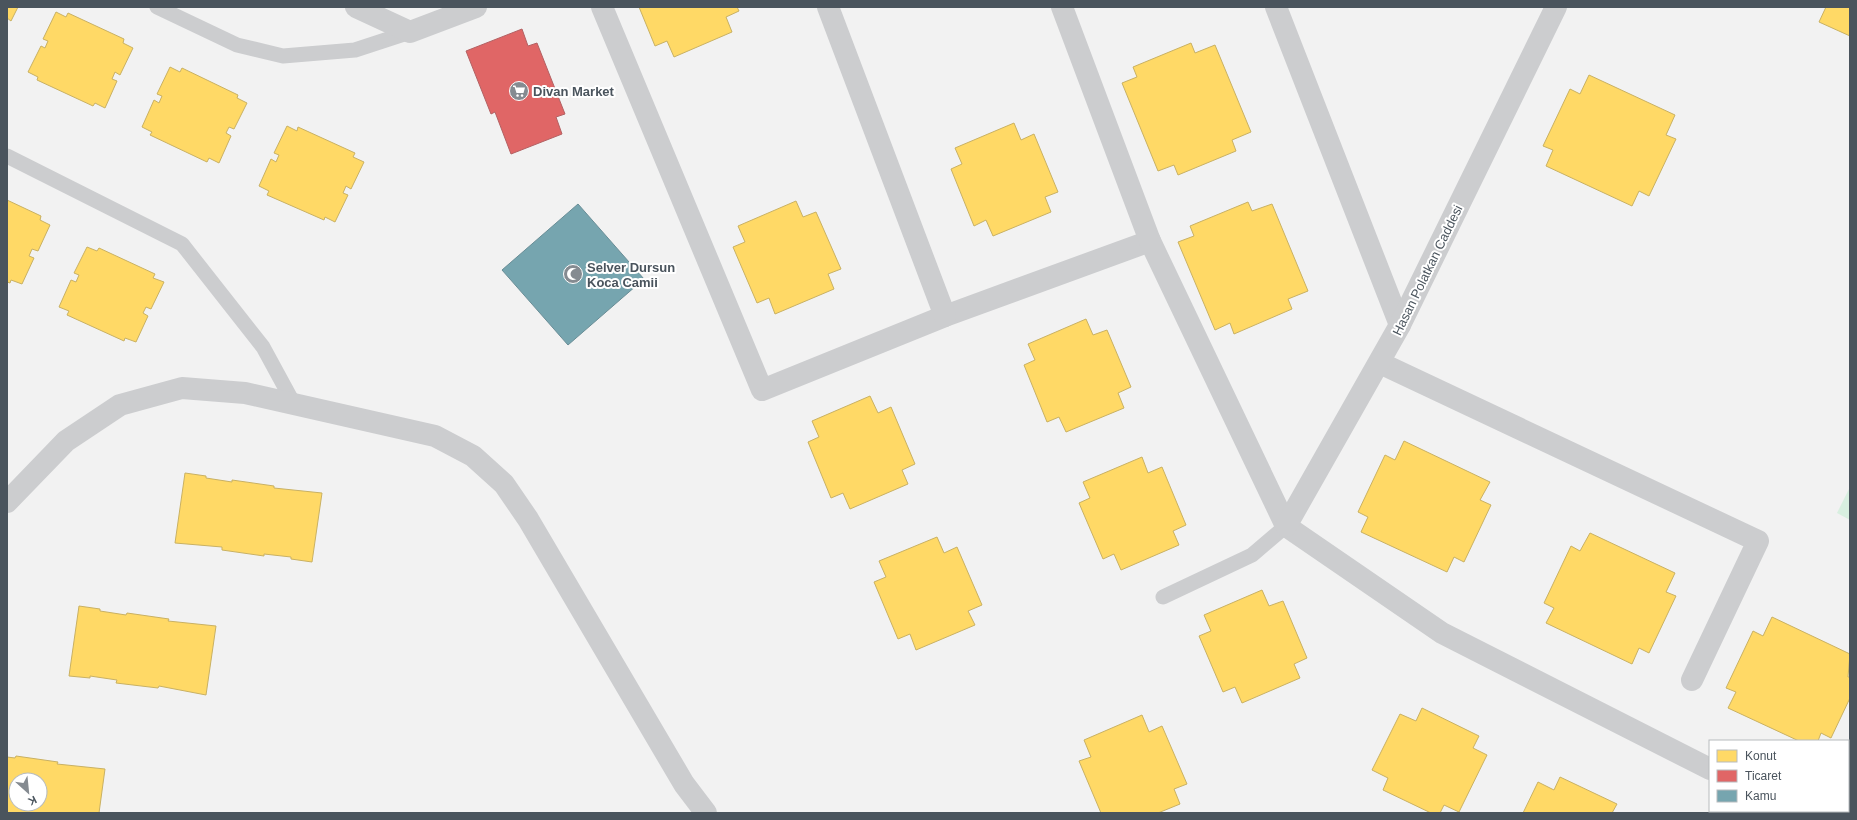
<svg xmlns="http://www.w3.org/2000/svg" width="1857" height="820" font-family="Arial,sans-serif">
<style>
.green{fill:#d8efe0}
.homes{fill:#ffd966;stroke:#c9b163;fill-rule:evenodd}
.shops{fill:#e06666;stroke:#b36163}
.public{fill:#76a5af;stroke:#698d96}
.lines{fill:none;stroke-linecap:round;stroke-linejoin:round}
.service{stroke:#cccdcf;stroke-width:15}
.minor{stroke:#cccdcf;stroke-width:22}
.tertiary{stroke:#cccdcf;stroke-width:22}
.labels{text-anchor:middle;stroke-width:4;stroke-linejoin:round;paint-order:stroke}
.poi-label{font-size:13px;font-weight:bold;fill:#4a545d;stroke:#fff;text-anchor:start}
.street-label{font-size:13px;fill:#4a545d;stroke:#fff}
</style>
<rect width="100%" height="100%" fill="#f2f2f2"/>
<path class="green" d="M1850,487v33l-13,-7z"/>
<g class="homes">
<path d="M7,7h11l-7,14 -4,-3z"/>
<path d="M639,7h98l2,4 -13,6 6,15 -58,25 -7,-16 -12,5z"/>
<path d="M1826,7h24v29l-31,-14z"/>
<path d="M56,12l10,5 2,-4 56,26 -1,4 10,5 -13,27 -5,-3 -3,7 5,2 -12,27 -10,-5 -2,3 -56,-26 1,-3 -10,-5 13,-26 4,2 3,-7 -5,-2z"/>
<path d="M1191,43l4,10 20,-8 36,87 -19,8 4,11 -58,24 -4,-10 -16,6 -36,-88 15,-6 -4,-10z"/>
<path d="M170,67l10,5 2,-4 56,27 -1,3 10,5 -13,26 -5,-2 -3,6 5,3 -12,27 -10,-5 -2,4 -57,-27 2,-3 -10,-5 12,-27 5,3 3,-7 -5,-2z"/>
<path d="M1589,75l86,40 -9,20 10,4 -27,57 -10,-5 -7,15 -86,-40 7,-16 -10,-4 27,-57 10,5z"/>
<path d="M1014,123l7,17 13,-6 24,58 -13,5 6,15 -58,24 -7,-16 -12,6 -23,-57 11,-5 -7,-16z"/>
<path d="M287,126l10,5 1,-4 57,26 -2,4 11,5 -13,27 -5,-3 -3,7 5,2 -13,27 -10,-5 -1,3 -57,-25 2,-4 -10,-5 12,-27 5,3 3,-7 -5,-2z"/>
<path d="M7,200l34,16 -1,4 10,5 -12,26 -6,-2 -3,7 5,2 -12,26 -11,-4 -1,3 -3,-1z"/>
<path d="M796,201l7,16 13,-5 25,57 -13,5 6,15 -59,25 -6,-16 -12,5 -24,-56 12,-5 -7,-16z"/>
<path d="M1248,202l4,9 20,-7 36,87 -20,8 4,10 -58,25 -4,-11 -15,7 -37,-88 16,-6 -4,-10z"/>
<path d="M87,247l10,4 2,-3 56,26 -2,4 11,4 -13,27 -5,-2 -3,6 5,3 -12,26 -11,-4 -1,3 -57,-26 2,-4 -10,-4 12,-27 5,2 3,-7 -5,-2z"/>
<path d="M1086,319l7,16 14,-5 24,57 -13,6 6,15 -58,24 -7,-15 -12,5 -23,-57 11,-5 -7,-16z"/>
<path d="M870,396l8,17 13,-6 24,57 -13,6 6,14 -58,25 -7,-16 -12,5 -23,-56 11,-5 -7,-16z"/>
<path d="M1404,441l86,41 -10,18 11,5 -27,57 -10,-5 -7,15 -86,-40 7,-15 -10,-5 27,-57 10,5z"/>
<path d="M1142,457l6,16 14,-6 24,58 -13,6 6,14 -58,25 -7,-16 -11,5 -24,-56 11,-5 -7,-16z"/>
<path d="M185,473l21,3v2l26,4v-2l42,6v2l48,5 -10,69 -21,-3v-2l-27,-3v2l-42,-6v-3l-47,-4z"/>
<path d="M1590,533l85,40 -9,19 10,4 -27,57 -10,-5 -7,16 -86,-41 8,-15 -10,-5 27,-57 9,5z"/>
<path d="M937,537l7,16 13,-6 25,58 -14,6 7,14 -59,25 -6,-16 -12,5 -24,-57 12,-5 -7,-16z"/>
<path d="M1262,590l7,16 14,-5 24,57 -13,6 6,14 -58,25 -7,-16 -12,5 -24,-56 12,-5 -7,-16z"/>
<path d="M79,606l21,3v2l26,4 1,-2 42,6 -1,2 48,5 -10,69 -47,-9 -1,2 -42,-5 1,-3 -27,-4v2l-21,-2z"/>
<path d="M1772,617l78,37 -2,23h2v21l-19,40 -10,-5 -3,8h-19l-71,-33 8,-16 -10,-4 27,-57 10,5z"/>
<path d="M1422,708l57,28 -6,12 14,7 -28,57 -15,-7 -4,8h-9l-48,-23 5,-12 -16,-8 28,-56 16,7z"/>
<path d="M1142,715l7,17 13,-6 25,58 -13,5 6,15 -22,9h-57l-22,-52 12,-4 -7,-17z"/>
<path d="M16,756l42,6 -1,2 48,5 -6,44h-92v-56l8,1zM16,780h24v24h-24z"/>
<path d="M1560,777l57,27 -5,9h-89l15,-31 16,8z"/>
</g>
<path class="shops" d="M522,29l6,17 9,-3 28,71 -9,3 6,17 -51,20 -16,-42 -4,2 -25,-63z"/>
<path class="public" d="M578,204l66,75 -76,66 -66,-75z"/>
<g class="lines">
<g class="service">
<path d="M157,7l80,38 46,11 72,-6 55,-18"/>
<path d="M7,156l175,88 81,103 31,57"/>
<path d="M1163,597l89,-42 34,-29"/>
</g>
<g class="minor">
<path d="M356,7l54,25 66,-25"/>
<path d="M602,7l160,383 183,-74 205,-75"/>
<path d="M828,7l117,309"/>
<path d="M1062,7l88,234 136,285 156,107 268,136"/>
<path d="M1276,7l124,318"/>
<path d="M1380,363l378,178 -66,139"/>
<path d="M1286,526l114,-201 156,-318"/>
<path d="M1793,811l4,2"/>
</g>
<path class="tertiary" d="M7,502l59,-61 54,-36 62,-17 63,5 190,43 38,20 31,28 24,35 156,265 22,29"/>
</g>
<defs>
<symbol id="supermarket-disc" viewBox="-11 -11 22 22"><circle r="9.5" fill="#858b91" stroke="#fff"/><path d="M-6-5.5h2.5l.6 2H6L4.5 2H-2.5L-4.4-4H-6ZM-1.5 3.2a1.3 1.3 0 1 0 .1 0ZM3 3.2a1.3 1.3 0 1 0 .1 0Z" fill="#fff"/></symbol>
<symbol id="mosque-disc" viewBox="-11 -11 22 22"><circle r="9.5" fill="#858b91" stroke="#fff"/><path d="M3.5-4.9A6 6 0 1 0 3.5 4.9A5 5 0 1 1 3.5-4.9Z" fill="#fff"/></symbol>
</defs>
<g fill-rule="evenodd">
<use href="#supermarket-disc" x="508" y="80" width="22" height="22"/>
<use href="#mosque-disc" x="562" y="263" width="22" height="22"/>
</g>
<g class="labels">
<g class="poi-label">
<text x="533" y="96">Divan Market</text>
<text x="587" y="272">Selver Dursun<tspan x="587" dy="15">Koca Camii</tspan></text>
</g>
<g class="street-label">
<text transform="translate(1427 270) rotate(-64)" y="5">Hasan Polatkan Caddesi</text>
</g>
</g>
<rect width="1857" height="820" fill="none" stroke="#4a545d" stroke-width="16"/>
<rect x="1709" y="740" width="140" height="72" fill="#ffffff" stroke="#b7bbbe"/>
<rect x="1717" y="750" width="20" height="12" fill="#ffd966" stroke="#b7bbbe"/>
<text x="1745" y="760" font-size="12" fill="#4a545d">Konut</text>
<rect x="1717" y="770" width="20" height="12" fill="#e06666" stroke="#b7bbbe"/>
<text x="1745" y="780" font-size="12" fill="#4a545d">Ticaret</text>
<rect x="1717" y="790" width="20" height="12" fill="#76a5af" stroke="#b7bbbe"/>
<text x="1745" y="800" font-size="12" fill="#4a545d">Kamu</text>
<g transform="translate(28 792) rotate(153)"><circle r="19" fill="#ffffff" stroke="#b7bbbe"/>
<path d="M0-3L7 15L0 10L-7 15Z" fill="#858b91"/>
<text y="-6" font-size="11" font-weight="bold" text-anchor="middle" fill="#4a545d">K</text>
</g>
</svg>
